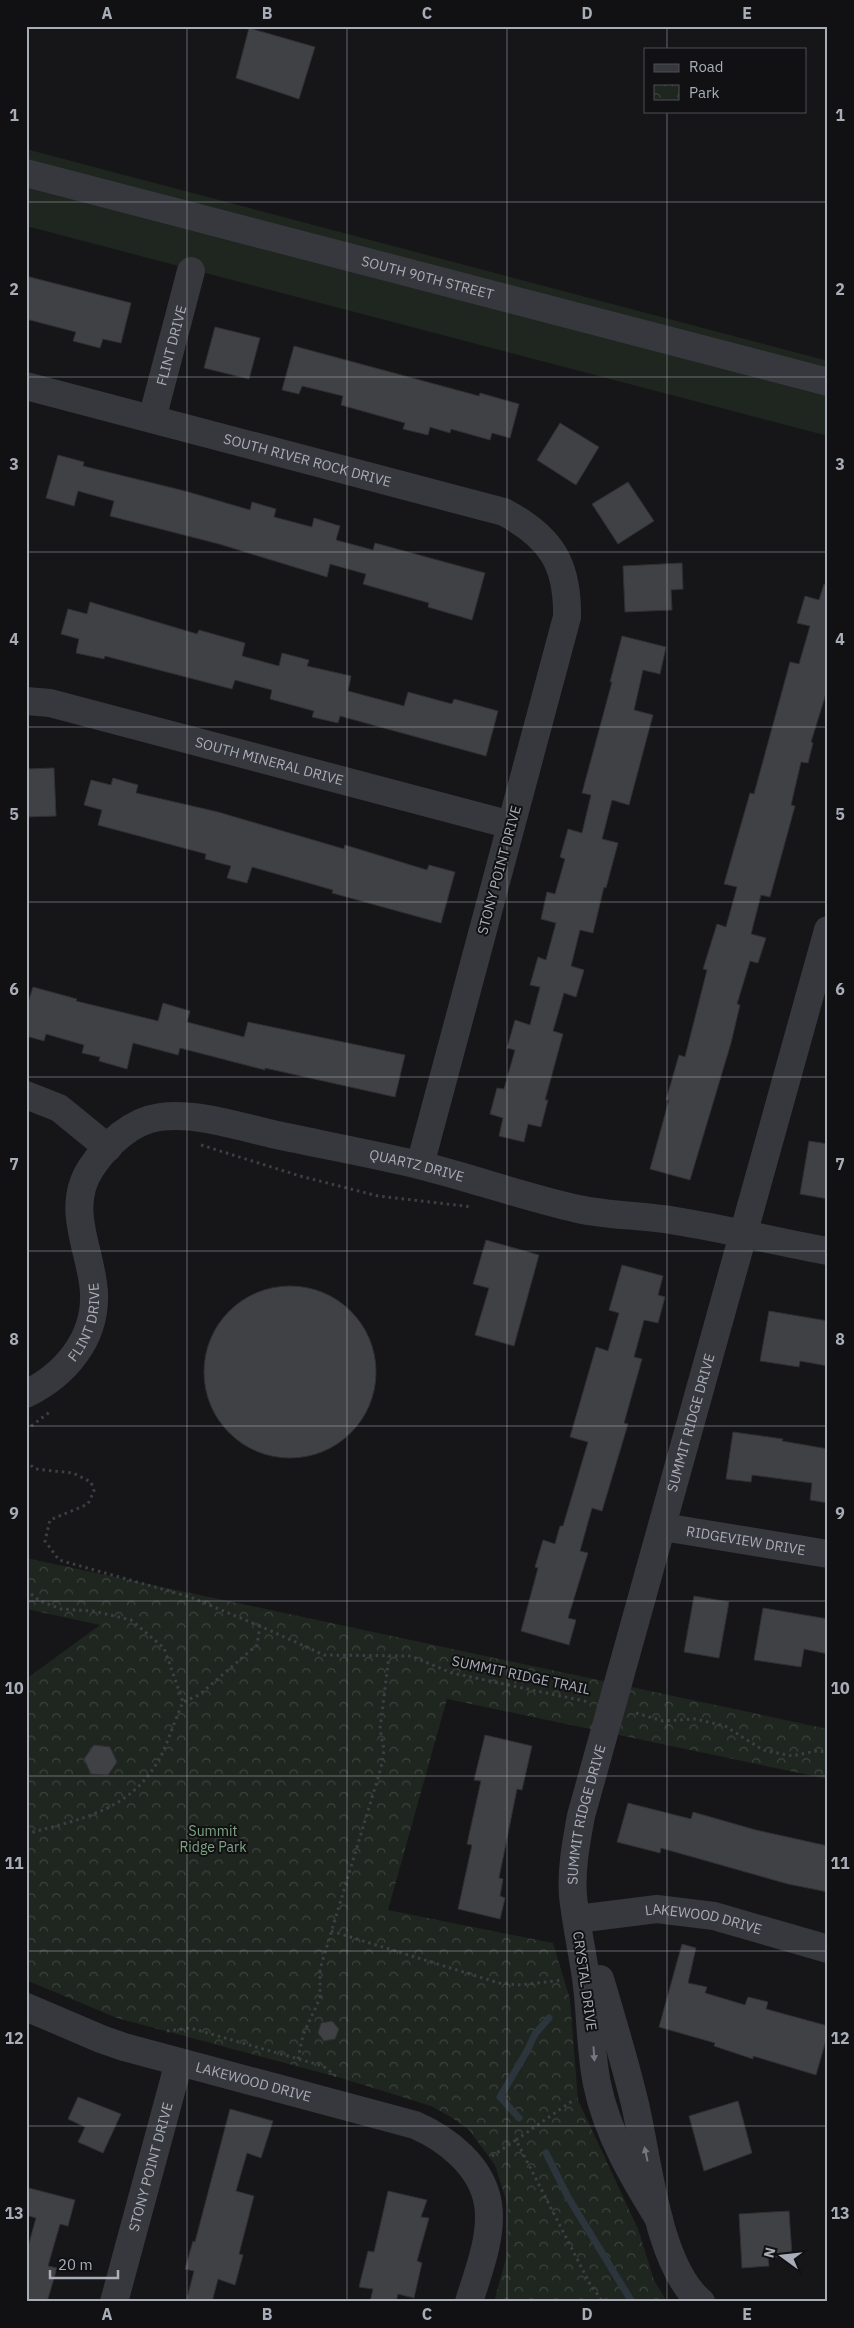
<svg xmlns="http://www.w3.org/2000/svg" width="854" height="2328" font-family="'IBM Plex Sans',sans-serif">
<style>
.green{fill:#1e261f}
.park{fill:url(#park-crowns)}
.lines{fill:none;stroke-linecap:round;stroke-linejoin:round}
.stream{stroke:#2c353c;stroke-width:7}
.building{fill:#404145;stroke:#303034}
.path{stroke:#3d3f44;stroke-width:3;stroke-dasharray:2.5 4;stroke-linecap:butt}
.minor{stroke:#37383d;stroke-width:28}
.oneway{fill:#757881}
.grid{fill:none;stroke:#a8adb8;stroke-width:1;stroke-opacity:0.55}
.labels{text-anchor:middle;stroke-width:4;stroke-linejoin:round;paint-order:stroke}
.street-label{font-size:14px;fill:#a8adb8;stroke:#111113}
.park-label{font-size:14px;fill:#7fa381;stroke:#111113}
.neatline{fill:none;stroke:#a8adb8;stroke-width:2}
.grid-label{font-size:16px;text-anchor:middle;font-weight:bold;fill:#a8adb8}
</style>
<defs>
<pattern id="park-crowns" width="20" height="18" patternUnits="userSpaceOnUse" patternTransform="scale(1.25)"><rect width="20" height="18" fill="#1e261f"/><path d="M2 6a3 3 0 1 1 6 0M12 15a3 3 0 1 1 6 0" fill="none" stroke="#3c433d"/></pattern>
</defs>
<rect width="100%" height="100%" fill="#161618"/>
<path class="green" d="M26,149l802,212v75l-802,-210z"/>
<path class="park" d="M26,1558l802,171v50l-381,-80 -59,211 165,33 17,56 8,101 60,129 16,51 13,22h-173l14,-51v-45l-13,-41 -26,-35 -18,-13 -20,-11 -90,-28 -224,-60 -91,-38v-301l74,-54 -74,-16z"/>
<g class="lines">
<g class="stream">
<path d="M519,2118l-19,-21 27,-46 8,-17 14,-16"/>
<path d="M546,2153l22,44 64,105"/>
</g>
</g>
<g class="building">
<path d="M249,28l66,19 -16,52 -63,-21z"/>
<path d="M26,276l105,27 -10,40 -18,-4 -3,9 -27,-7 3,-9 -50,-13z"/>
<path d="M215,327l45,11 -11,41 -45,-11z"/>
<path d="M294,346l185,50 1,-3 39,11 -9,34 -18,-5 -2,7 -39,-11 -1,4 -20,-6 -2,8 -25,-6 2,-6 -64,-18 2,-9 -41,-10 -3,8 -17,-4z"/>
<path d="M560,423l39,24 -23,38 -39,-25z"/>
<path d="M58,455l26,7 -1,4 102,25 65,19 2,-8 24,7 -2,8 38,10 2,-9 26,8 -4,14 37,10 2,-7 110,30 -13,47 -44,-13 1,-4 -66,-19 3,-10 -36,-10 -3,13 -108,-33 -109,-28 4,-15 -36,-10 -4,15 -28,-8z"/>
<path d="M628,482l26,39 -36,23 -26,-40z"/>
<path d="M682,563l1,26 -12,1 1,20 -47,2 -2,-46z"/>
<path d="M824,584l4,1v102l-17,55 2,1 -5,20 -7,-1 -10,43 4,1 -25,91 -9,-2 -10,39 15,4 -8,25 -8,-2 -13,43 3,1 -9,38 -41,137 -40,-11 19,-69h-3l13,-45 6,2 22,-87 -4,-1 14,-45 9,3 11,-40 -13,-3 26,-91 4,1 36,-132 9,2 11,-38 -13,-3 8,-27 14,4z"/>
<path d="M90,602l107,32 2,-4 46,13 -3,13 37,10 3,-13 27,7 -2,6 44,10 -3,15 56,15 4,-14 44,12 2,-5 44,12 -12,45 -146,-40 -2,7 -26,-6 2,-6 -44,-12 2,-9 -37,-10 -3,9 -127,-33 -1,3 -28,-6 3,-14 -18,-5 7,-25 19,5z"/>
<path d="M622,636l44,11 -6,27 -17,-4 -9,40 19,5 -24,90 -17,-5 -10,39 16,4 -12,45 -2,-1 -11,46 -13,-3 -9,36 13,4 -8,27 -12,-4 -11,38 10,3 -18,66h3l-7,27 -13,-3 -4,18 -25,-6 4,-18 -13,-4 7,-26 7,1 11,-39 -8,-2 8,-28 15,5 10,-38 -10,-2 8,-28 8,3 10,-37 -15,-4 6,-27 8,2 10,-35 -5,-2 8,-28 14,4 9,-38 -9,-2 30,-111h-2z"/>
<path d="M54,768l2,48 -30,1v-48z"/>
<path d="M113,778l25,7 -2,8 82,19 126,37 1,-4 82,25 2,-5 26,7 -14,51 -109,-30 1,-3 -81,-23 -5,16 -20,-5 4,-12 -26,-7 1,-5 -108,-29 4,-15 -18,-5 7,-25 20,5z"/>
<path d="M33,987l44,12 -1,2 82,20 5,-18 27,8 -3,11 57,15 4,-15 157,33 -10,42 -130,-29v2l-85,-22 -2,7 -45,-12 -6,26 -28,-8 1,-4 -18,-4 2,-8 -38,-11 -2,7 -18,-5v-27z"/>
<path d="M809,1141l19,3v55l-28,-5z"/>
<path d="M486,1240l53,15 -25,91 -39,-11 14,-47 -16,-4z"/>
<path d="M622,1265l41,11 -5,19 7,2 -7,26 -14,-3 -10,37 8,2 -18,64 4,1 -26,87 -10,-3 -12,43 8,2 -20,65 8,2 -7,25 -48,-14 17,-63 -3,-1 8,-27 12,4 5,-18h3l25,-84 -18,-5 26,-90 12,4 11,-38 -10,-3z"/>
<circle cx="290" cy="1372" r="86"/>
<path d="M769,1311l59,10v45l-28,-5 -1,6 -39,-6z"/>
<path d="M733,1432l50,7 -1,2 46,8v54l-18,-3 2,-17 -60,-8 -1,7 -25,-3z"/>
<path d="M694,1596l35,6 -10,56 -35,-6z"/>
<path d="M763,1608l65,11v35l-24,-5 -3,18 -47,-7z"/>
<path d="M485,1735l47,11 -10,44 -5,-1 -18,89 4,1 -3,17 5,2 -5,21 -42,-10 14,-64 -5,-1 14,-63 -7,-1z"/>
<path d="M94,1745l16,2 7,15 -9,13 -17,-1 -7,-15z"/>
<path d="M628,1803l63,16 2,-7 63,18 72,16v46l-40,-8 -127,-36 -1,5 -43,-11z"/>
<path d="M682,1944l14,4 -8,35 19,4 -2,6 40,12 3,-8 20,5 -2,7 62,17v7l-12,42 -63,-19v3l-39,-13 1,-3 -56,-16z"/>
<path d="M332,2021l7,8 -4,10 -11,2 -6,-8 3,-10z"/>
<path d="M78,2097l43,17 -18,39 -25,-11 7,-15 -17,-8z"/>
<path d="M738,2101l14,52 -48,18 -15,-55z"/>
<path d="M230,2109l43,12 -12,37 -14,-5 -11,38 18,5 -15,58 4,1 -8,30 -17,-6 -6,23h-26l8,-31 -9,-2 8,-28 2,1z"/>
<path d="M29,2188l46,12 -7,26 -8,-2 -12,42 9,2 -10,34h-21v-48l10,-36 -10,-3v-17z"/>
<path d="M388,2191l39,9 -6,17 8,1 -12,43 5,2 -8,35 -16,-4 -2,8h-26l3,-13 -14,-2 9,-36 6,1z"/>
<path d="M789,2211l3,44 -24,3 1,8 -27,2 -3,-54z"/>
</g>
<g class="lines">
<g class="path">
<path d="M201,1145l99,31 78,20 94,11"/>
<path d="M26,1430l25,-19"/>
<path d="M26,1461l9,8 38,4 18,9 3,9 -6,13 -38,16 -5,21 14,19 131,37 70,29"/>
<path d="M26,1590l14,11 21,8 32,2 38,9 33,28 19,54"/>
<path d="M636,1713l27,8 32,-2 30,7 38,24 29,6 24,-5 12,1"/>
<path d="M26,1834c57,-16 108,-23 137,-82 7,-17 13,-34 20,-50l16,-7 58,-50 3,-19 64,29 87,1 41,17 137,29"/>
<path d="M331,1931l168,52 22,2 41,-5"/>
<path d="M167,2031l23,-3 133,38 14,11"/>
<path d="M298,2059l5,-24 17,-37v-29l61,-201 3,-18 -4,-21 9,-73"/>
<path d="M516,2140l59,-41"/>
<path d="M492,2156l24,-16 74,144 13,18"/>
</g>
<g class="minor">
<path id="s1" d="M26,173l802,209"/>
<path id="s2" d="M26,386l478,126c47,25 64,52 63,105l-147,548"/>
<path id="s3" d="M152,419l39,-148"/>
<path id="s4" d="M26,701l24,2 461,122"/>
<path d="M26,1095l33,13 49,40"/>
<path id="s5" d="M26,1394c39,-19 70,-55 68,-101 -2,-42 -30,-84 -3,-125 16,-24 40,-47 69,-51 38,-5 80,10 117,18 47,10 95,19 142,30 53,13 105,32 159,44 32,7 65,6 98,12 51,8 101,21 152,30"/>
<path id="s6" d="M663,1527l165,27"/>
<path id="s7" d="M577,1919l80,-10 57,7 114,33"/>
<path d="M600,1979c12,40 24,80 34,121 14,56 22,164 67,202"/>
<path id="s8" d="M26,2007l75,32 23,8 291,78c32,14 67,41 73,79 5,32 -10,68 -19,98"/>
<path id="s9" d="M659,2219c-26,-42 -52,-86 -62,-135 -7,-34 -6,-71 -11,-106 -4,-27 -10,-55 -13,-82 -2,-27 3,-53 8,-80l247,-886"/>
<path id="s10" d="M114,2302l65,-240"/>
</g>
</g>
<defs><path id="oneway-solid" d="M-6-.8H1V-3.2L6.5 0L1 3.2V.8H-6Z" transform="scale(1.25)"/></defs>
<g class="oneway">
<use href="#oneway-solid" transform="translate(594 2054) rotate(86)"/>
<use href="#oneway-solid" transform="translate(646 2154) rotate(-102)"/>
</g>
<path class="grid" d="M187,26v2276M347,26v2276M507,26v2276M667,26v23M667,111v2191M26,202h802M26,377h802M26,552h802M26,727h802M26,902h802M26,1077h802M26,1251h802M26,1426h802M26,1601h802M26,1776h802M26,1951h802M26,2126h802"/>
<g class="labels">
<g class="street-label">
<text dy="5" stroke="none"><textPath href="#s1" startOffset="415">SOUTH 90TH STREET</textPath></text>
<text dy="5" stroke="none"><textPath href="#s3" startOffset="76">FLINT DRIVE</textPath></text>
<text dy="5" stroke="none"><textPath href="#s2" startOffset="291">SOUTH RIVER ROCK DRIVE</textPath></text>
<text dy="5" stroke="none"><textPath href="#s4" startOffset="251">SOUTH MINERAL DRIVE</textPath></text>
<text transform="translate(499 870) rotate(-75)" y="5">STONY POINT DRIVE</text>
<text dy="5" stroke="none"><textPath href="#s5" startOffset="608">QUARTZ DRIVE</textPath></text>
<text dy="5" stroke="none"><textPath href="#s5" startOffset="98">FLINT DRIVE</textPath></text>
<text dy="5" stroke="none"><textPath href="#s9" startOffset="828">SUMMIT RIDGE DRIVE</textPath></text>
<text dy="5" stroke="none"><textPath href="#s6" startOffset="84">RIDGEVIEW DRIVE</textPath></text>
<text transform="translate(521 1675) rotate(12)" y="5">SUMMIT RIDGE TRAIL</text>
<text dy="5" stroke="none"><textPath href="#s9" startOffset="422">SUMMIT RIDGE DRIVE</textPath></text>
<text dy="5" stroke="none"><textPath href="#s7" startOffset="128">LAKEWOOD DRIVE</textPath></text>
<text transform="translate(585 1981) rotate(82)" y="5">CRYSTAL DRIVE</text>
<text dy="5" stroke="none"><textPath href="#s8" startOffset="240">LAKEWOOD DRIVE</textPath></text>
<text dy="5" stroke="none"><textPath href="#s10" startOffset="140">STONY POINT DRIVE</textPath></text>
</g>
<g class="park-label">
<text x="213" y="1836">Summit<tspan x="213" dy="16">Ridge Park</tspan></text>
</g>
</g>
<rect width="854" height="2328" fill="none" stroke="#111113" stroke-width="55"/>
<rect x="644" y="48" width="162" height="65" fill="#111113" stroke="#4d4f55"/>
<rect x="654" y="64" width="25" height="8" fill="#37383d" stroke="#4d4f55"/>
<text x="689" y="72" font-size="15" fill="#a8adb8">Road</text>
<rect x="654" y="85" width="25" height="15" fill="url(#park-crowns)" stroke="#4d4f55"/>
<text x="689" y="98" font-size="15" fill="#a8adb8">Park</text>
<g transform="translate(782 2256) rotate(285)" stroke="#111113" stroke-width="4" paint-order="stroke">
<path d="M0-4L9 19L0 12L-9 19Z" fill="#a8adb8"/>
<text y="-8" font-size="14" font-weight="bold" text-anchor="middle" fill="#a8adb8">N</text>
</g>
<path d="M50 2270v8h68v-8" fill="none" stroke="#a8adb8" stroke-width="2.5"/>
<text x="58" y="2270" font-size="15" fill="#a8adb8" stroke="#111113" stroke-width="4" paint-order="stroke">20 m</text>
<rect x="28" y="28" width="798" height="2272" class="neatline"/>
<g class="grid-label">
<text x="107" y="19">A</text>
<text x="267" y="19">B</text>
<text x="427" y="19">C</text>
<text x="587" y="19">D</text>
<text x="747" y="19">E</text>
<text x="14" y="121">1</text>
<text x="840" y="121">1</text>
<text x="14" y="295">2</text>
<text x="840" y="295">2</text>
<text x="14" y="470">3</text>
<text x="840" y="470">3</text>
<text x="14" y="645">4</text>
<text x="840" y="645">4</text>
<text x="14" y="820">5</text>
<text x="840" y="820">5</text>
<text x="14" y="995">6</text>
<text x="840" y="995">6</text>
<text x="14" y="1170">7</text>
<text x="840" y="1170">7</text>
<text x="14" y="1345">8</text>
<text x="840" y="1345">8</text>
<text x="14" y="1519">9</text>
<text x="840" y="1519">9</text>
<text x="14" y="1694">10</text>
<text x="840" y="1694">10</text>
<text x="14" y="1869">11</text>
<text x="840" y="1869">11</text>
<text x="14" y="2044">12</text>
<text x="840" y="2044">12</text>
<text x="14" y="2219">13</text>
<text x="840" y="2219">13</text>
<text x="107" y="2320">A</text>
<text x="267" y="2320">B</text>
<text x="427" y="2320">C</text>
<text x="587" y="2320">D</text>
<text x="747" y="2320">E</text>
</g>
</svg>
